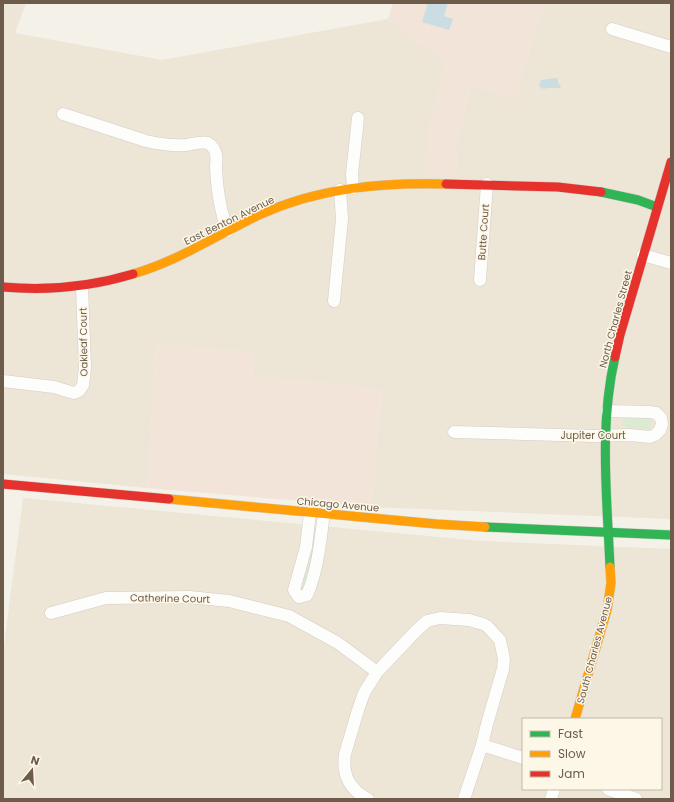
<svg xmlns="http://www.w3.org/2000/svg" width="674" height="802" font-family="Poppins,sans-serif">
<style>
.residential{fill:#ede5d5;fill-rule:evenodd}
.commercial{fill:#f2e4d8}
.green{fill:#ddead3}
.water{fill:#cadde3}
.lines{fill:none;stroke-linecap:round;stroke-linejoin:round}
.street-casing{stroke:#d3ccc4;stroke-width:13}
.fast-casing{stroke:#d3cec4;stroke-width:10}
.slow-casing{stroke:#d3cec4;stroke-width:10}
.jam-casing{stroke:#d3cec4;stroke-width:10}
.street{stroke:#fdfdfc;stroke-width:12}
.fast{stroke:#30b455;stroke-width:9}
.slow{stroke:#ff9f0a;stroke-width:9}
.jam{stroke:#e5322d;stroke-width:9}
.labels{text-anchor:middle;stroke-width:3;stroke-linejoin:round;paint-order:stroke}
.street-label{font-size:10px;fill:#6e5c4b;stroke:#fdf7e7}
</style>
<rect width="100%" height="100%" fill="#f4f1e8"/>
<g class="residential">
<path d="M3,3h23l-11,30 147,27 226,-41 57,43 -18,77 29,37 1,-31 13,-59 45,13 29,-96h127v516l-300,-12 11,-118 -130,-13 2,-23 -98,-9 -9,144 -144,-14z"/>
<path d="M23,498l458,43 190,8v250h-668v-145zM523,719h138v70h-138z"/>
</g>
<g class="commercial">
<path d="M393,3h151l-29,96 -45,-13 -13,59 -1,31 -31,-1 2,-36 18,-77 -57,-43z"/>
<path d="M156,344l98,9 -2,23 130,13 -11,118 -224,-19z"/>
</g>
<g class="green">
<path d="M626,417h21l4,3 1,4 -4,5 -22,-1 -4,-4c0,-4 1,-6 4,-7z"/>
<path d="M312,536l2,3c-2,13 -4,43 -14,52v-8z"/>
</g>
<g class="water">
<path d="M428,3h20l-4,13 9,3 -4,11 -27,-8z"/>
<path d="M557,78l1,1v4l3,3 -1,2h-12l-5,1 -4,-3 2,-6z"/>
</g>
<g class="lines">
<defs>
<g id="street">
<path d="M612,29l59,18"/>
<path d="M63,114l83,27c13,3 27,5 40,4 7,-1 15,-4 22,-2 4,2 8,8 8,12 1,4 0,9 0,13 1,21 4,43 12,63"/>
<path d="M353,188l-1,-14 6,-56"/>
<path d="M643,255l28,8"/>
<path d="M480,280l7,-96"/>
<path d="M334,301l8,-82 -2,-29"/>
<path d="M3,381l51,6 20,6 5,-2 4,-6 2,-18 -3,-80"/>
<path d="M454,432l139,4 37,-1 20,2 5,-2 5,-5 2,-6 -1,-6 -5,-5 -7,-1 -42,-1"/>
<path d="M299,597l8,-2c11,-26 13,-53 17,-81"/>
<path d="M299,597l-5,-7 12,-43 4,-34"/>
<path d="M51,613l55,-15 83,-1 40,4 60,15 49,27 39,29"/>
<path d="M482,745l41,13"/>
<path d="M608,789l28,10"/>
<path d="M368,799c-19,-10 -26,-24 -23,-45l13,-44 6,-17 13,-21 38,-40 12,-11 13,-3 29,2 14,4 4,2 13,14 4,19 -1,10 -16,55 -5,21 -18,54"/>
<path d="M551,799l3,-10"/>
</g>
<g id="fast">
<path d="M601,192l37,8 19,7"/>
<path d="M485,527l186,8"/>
<path d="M610,567c-3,-70 -11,-141 5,-210"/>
</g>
<g id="slow">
<path d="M133,274c45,-13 84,-39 126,-59 59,-27 123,-33 187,-31"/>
<path d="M169,499l267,25 49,3"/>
<path d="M575,719l32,-109 4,-27 -1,-16"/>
</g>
<g id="jam">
<path d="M446,184l112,3 43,5"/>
<path d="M3,287c45,4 87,0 130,-13"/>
<path d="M615,357l5,-22 51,-173"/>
<path d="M3,484l166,15"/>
</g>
</defs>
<use href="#street" class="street-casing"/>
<use href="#fast" class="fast-casing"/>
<use href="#slow" class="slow-casing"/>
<use href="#jam" class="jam-casing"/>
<use href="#street" class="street"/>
<use href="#fast" class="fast"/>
<use href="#slow" class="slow"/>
<use href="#jam" class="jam"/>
</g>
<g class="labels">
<g class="street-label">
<text transform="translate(229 220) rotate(-26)" y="4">East Benton Avenue</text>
<text transform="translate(483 232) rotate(-86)" y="4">Butte Court</text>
<text transform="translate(615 319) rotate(-75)" y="4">North Charles Street</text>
<text transform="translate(83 342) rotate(-91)" y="4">Oakleaf Court</text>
<text x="593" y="439">Jupiter Court</text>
<text transform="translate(338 504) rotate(5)" y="4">Chicago Avenue</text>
<text transform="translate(170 598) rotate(1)" y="4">Catherine Court</text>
<text transform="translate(594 650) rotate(-75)" y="4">South Charles Avenue</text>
</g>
</g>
<rect width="674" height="802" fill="none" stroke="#6e5c4b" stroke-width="8"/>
<rect x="522" y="718" width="140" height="72" fill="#fdf7e7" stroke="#c4b9a9"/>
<rect x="530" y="731" width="20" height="6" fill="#30b455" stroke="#c4b9a9"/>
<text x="558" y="738" font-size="12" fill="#6e5c4b">Fast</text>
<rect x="530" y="751" width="20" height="6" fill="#ff9f0a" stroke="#c4b9a9"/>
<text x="558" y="758" font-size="12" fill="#6e5c4b">Slow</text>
<rect x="530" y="771" width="20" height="6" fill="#e5322d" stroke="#c4b9a9"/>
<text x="558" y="778" font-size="12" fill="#6e5c4b">Jam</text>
<g transform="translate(32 770) rotate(18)" stroke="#fdf7e7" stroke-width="3" paint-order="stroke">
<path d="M0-3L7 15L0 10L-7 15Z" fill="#6e5c4b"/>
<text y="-6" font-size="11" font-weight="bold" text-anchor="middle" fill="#6e5c4b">N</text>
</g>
</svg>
